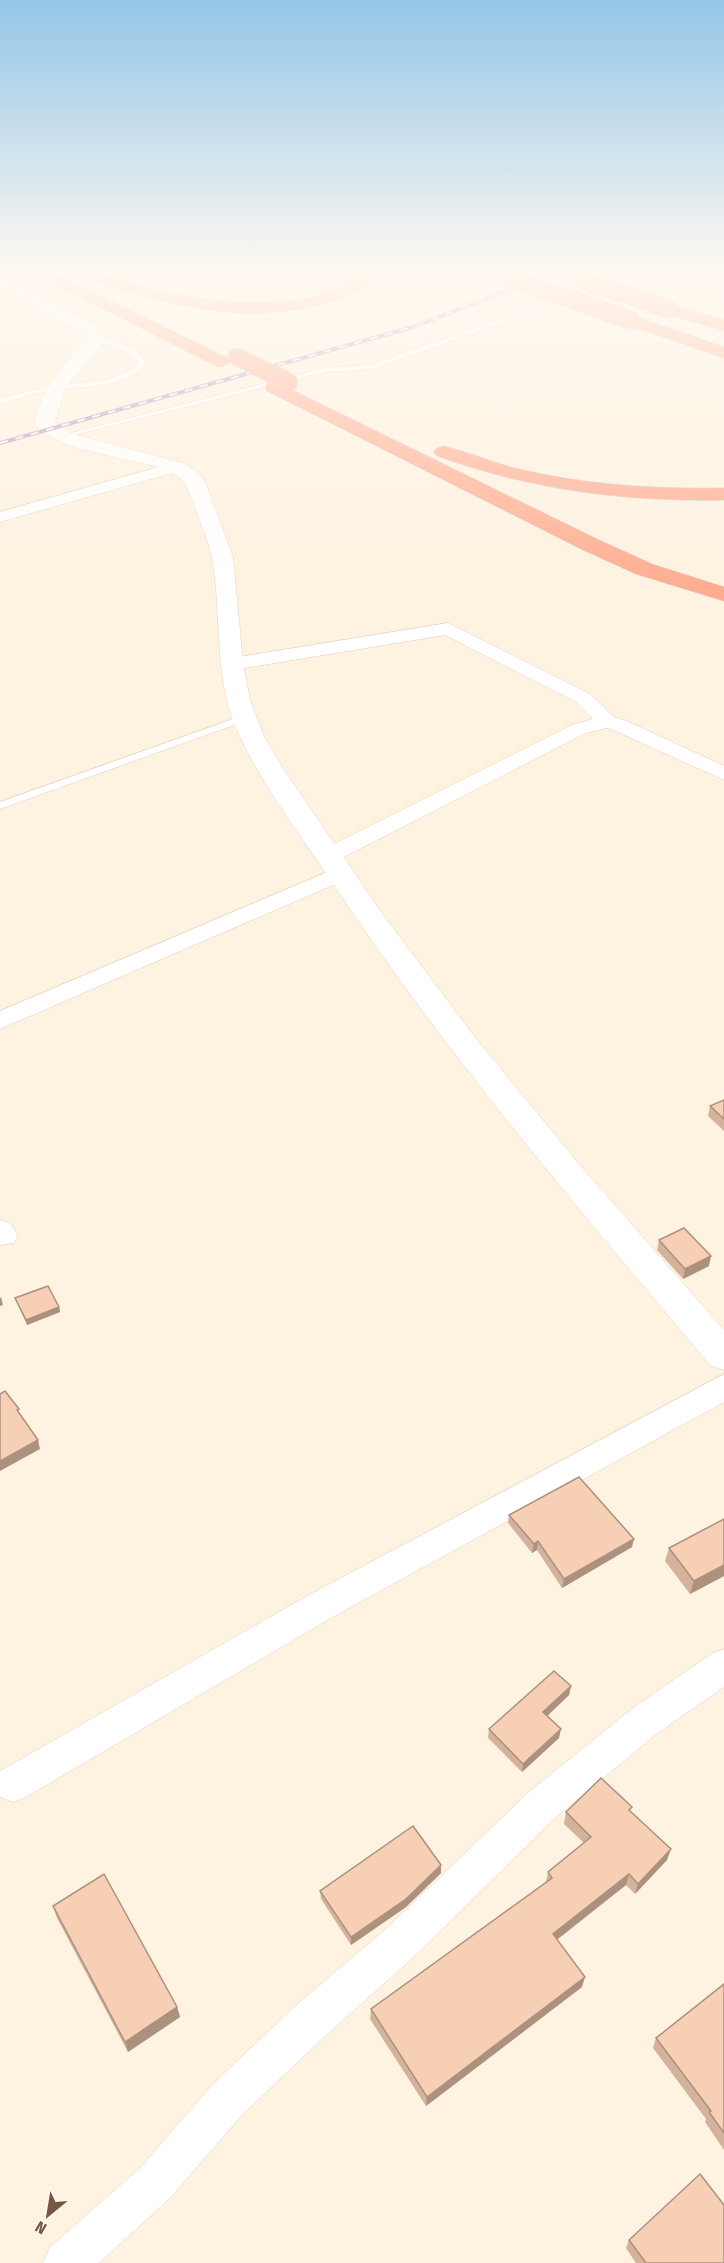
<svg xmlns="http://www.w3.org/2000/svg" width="724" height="2263" font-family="'Fira Sans Condensed',sans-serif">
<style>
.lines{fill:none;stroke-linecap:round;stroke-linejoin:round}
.lane-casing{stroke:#e3cebb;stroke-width:1}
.street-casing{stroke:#e3cebb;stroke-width:1}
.secondary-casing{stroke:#ead1ba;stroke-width:1}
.highway-casing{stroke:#dbd3cf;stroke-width:1}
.lane{fill:#fff;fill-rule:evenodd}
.street{fill:#fff;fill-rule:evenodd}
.secondary{fill:#fff;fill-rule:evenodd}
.highway{fill:#fead91;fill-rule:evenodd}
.rail-casing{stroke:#b49ec8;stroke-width:4}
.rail{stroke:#fff6e8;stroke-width:2;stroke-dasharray:8;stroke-linecap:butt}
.highway-bridge-casing{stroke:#dbd3cf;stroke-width:19;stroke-linecap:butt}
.highway-bridge{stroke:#fead91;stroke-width:18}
.wall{fill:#d4b29c}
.shaded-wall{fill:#ac917f}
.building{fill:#f6cfb5;stroke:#ac917f;stroke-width:1.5}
</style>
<rect width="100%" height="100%" fill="#fef2e0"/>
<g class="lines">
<defs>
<g id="lane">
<path d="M660,275l64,18v4l-64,-18 -45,4 -242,86 -49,3 -261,66 -4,-2 265,-68 45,-3 243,-85z"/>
<path d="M96,338c16,2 46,8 50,27 -24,25 -61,20 -92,25 -19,3 -36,9 -54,14v-5c19,-6 39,-11 59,-14 28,-4 57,-1 79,-21l-1,-4c-13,-12 -26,-15 -44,-18l-1,-2z"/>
<path d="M244,715l5,3 -1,2 -248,89v-7z"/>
</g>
<g id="street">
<path d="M176,462l6,2 2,3 -2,3 -182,52v-10z"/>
<path d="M448,623l142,71 24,23 13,4 97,45v14l-111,-50 -6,-2 -21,5 -250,128h-16l-3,-5 3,-5 252,-126 21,-6 -17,-17 -131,-67 -212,35 -10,-6 10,-6z"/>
<path d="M339,867l8,2 3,5 -3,5 -347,150v-18z"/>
<path d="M0,1220l10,3 8,12 -4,8 -14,2z"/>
<path d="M724,1374v28l-393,216 -305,179 -13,5 -13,-5v-26l307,-175z"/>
<path d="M724,1649v38l-65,45 -103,85 -140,138 -93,83 -81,77 -72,83 -71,65h-56l7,-16 90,-79 72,-83 81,-77 95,-81 142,-136 103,-83 78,-54z"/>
</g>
<path id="secondary" d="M0,276l94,47 11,17 -40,49 -10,33 17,12 111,29 15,9 8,12 27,73 10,106 7,37 14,36 20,34 97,142 96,128 102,124 145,166v40l-13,-4c-133,-157 -266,-313 -380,-485 -31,-47 -67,-93 -91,-144 -28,-58 -17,-118 -28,-179 -4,-18 -11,-35 -18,-52 -3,-7 -5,-16 -9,-23 -16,-27 -121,-23 -150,-59 5,-35 29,-59 52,-85l-6,-9 -81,-42z"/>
<g id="highway">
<path d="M31,272h20l177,86 3,4 -9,5 -6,-1z"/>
<path d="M74,272c26,-3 50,9 75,16 39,10 82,16 123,14 21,-1 47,-4 67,-14 17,-10 18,-18 40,-16 -10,14 -30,23 -46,29 -83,28 -177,2 -257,-26z"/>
<path d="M669,304l55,16v11l-61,-18 -2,-4z"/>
<path d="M631,315l93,32v11l-99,-34 -3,-4 3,-4z"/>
<path d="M274,381l323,158 55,25 72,23v14l-88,-27 -55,-25 -314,-158 -2,-4 2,-4z"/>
<path d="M444,446c25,6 49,17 75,23 67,16 136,20 205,19v12c-99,2 -193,-10 -287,-44l-3,-4 3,-4z"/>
</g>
</defs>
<use href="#lane" class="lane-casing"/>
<use href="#street" class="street-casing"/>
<use href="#secondary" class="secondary-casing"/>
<use href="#highway" class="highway-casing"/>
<use href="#lane" class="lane"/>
<use href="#street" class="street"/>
<use href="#secondary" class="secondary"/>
<use href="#highway" class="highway"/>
<defs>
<path id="rail" d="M0,443l413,-116 143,-55"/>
</defs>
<use href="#rail" class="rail-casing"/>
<use href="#rail" class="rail"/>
<defs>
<g id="highway-bridge">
<path d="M491,272l140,48"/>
<path d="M583,280l86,29"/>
<path d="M237,357l52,25"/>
</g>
</defs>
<use href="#highway-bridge" class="highway-bridge-casing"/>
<use href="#highway-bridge" class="highway-bridge"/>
</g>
<g class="wall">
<path d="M724,1100v31l-16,-15 2,-10z"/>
<path d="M659,1240l50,26 -26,13 -26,-29z"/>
<path d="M15,1298l44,9 1,5 -33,13 -10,-22z"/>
<path d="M509,1515l123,32 -70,41 -25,-38 -5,3 -24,-30z"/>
<path d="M724,1519v57l-34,18 -25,-33 4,-13z"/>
<path d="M571,1686l-2,9 -22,21 12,22 -37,34 -34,-34 1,-9z"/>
<path d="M631,1811l36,49 -32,34 -9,-9 -69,55 25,47 -156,119 -56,-87 1,-10 175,-127 2,-10 36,-29 -20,-19 2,-12z"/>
<path d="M441,1865v8l-35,34 -55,38 -30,-46 -1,-8z"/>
<path d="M53,1906l124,101 3,10 -52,35 -71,-134z"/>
<path d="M724,1984v166l-19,-28 1,-3 -53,-71 3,-10z"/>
<path d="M629,2240l95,23h-88l-10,-15z"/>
</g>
<g class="shaded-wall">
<path d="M711,1256l-2,10 -26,13 2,-10z"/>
<path d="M1,1297l2,8 -3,1v-8z"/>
<path d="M59,1307l1,5 -33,13 -1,-5z"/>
<path d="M38,1440l2,9 -40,22v-10z"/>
<path d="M634,1539l-2,8 -70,41 2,-9z"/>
<path d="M538,1541l-1,9 -5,3 2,-9z"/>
<path d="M724,1565v11l-34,18 4,-13z"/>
<path d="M571,1686l-2,9 -27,26 1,-9z"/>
<path d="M561,1729l-2,9 -37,34 1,-8z"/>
<path d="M671,1849l-4,11 -32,34 3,-10z"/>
<path d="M441,1865v8l-35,34 -55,38v-8z"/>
<path d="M629,1874l-3,11 -75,59 2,-10z"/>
<path d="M585,1977l-3,10 -156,119 1,-9z"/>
<path d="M177,2007l3,10 -52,35 -3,-10z"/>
</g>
<g class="building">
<path d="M724,1100v19l-14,-13z"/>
<path d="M684,1228l27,28 -26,13 -26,-29z"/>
<path d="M48,1286l11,21 -33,13 -11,-22z"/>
<path d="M5,1391l14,18 -2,1 21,30 -38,21v-67z"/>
<path d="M579,1477l55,62 -70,40 -26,-38 -4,3 -25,-29z"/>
<path d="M724,1519v46l-30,16 -25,-33z"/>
<path d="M554,1671l17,15 -28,26 18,17 -38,35 -34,-35z"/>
<path d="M601,1778l31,29 -3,3 42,39 -33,35 -9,-10 -76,60 32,43 -158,120 -56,-88 181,-131 -4,-6 43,-35 -25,-25z"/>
<path d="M413,1826l28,39 -35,34 -55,38 -31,-46z"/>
<path d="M104,1874l73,133 -52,35 -72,-136z"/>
<path d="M724,1984v149l-15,-21 2,-1 -55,-73z"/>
<path d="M700,2174l24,31v58h-78l-17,-23z"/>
</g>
<linearGradient id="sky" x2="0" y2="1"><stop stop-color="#93c6e8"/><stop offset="0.46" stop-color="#fff9f1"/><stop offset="1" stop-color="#fff9f1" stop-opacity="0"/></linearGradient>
<rect width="724" height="588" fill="url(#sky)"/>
<g transform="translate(48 2215) rotate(210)" stroke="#fff6e8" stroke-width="4.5" paint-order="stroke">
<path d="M0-4.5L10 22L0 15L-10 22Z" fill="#765745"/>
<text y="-9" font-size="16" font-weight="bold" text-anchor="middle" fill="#765745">N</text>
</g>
</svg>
